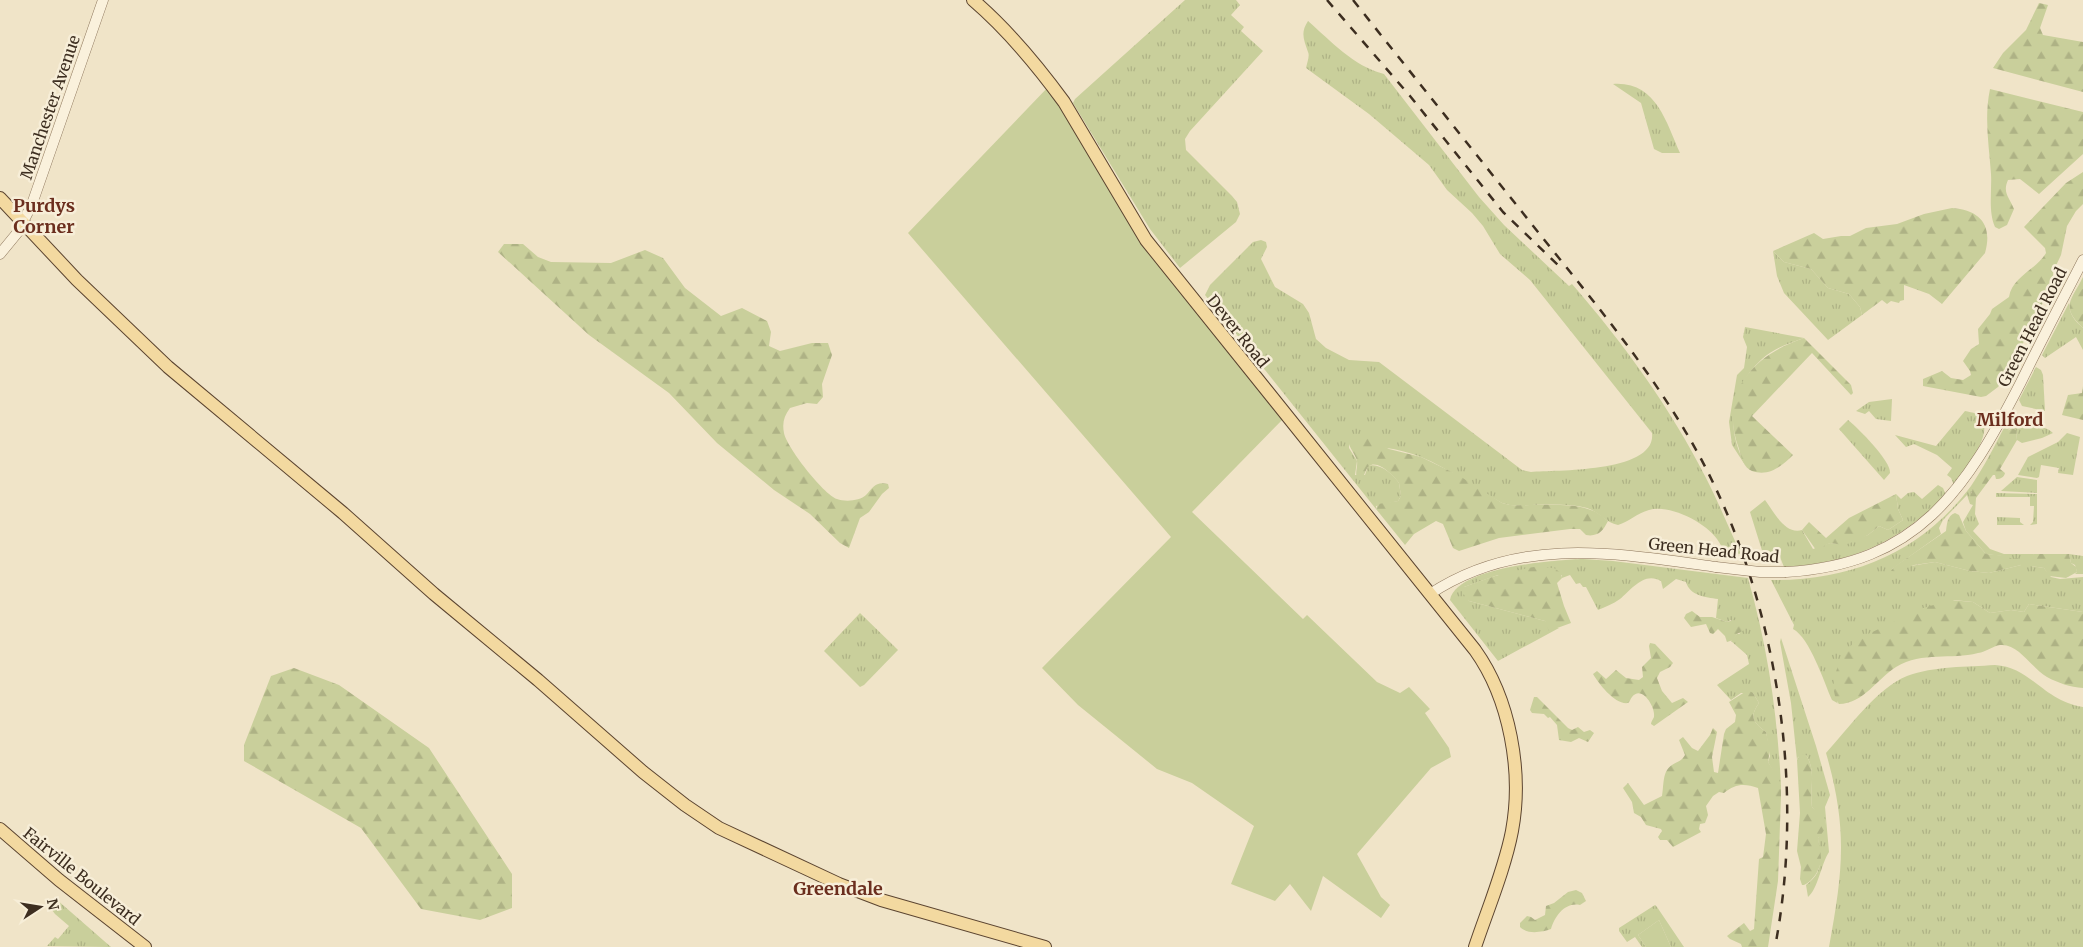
<svg xmlns="http://www.w3.org/2000/svg" width="2083" height="947" font-family="Merriweather,serif">
<style>
.grass{fill:url(#grass-tufts);fill-rule:evenodd}
.forest{fill:url(#forest-firs)}
.park{fill:#c9cf9b}
.lines{fill:none;stroke-linecap:round;stroke-linejoin:round}
.minor-casing{stroke:#8d765c;stroke-width:11}
.major-casing{stroke:#5b4430;stroke-width:14}
.minor{stroke:#faf1dc;stroke-width:10}
.major{stroke:#f3d9a0;stroke-width:12}
.rail{stroke:#3d2e20;stroke-width:2.5;stroke-dasharray:9 9;stroke-linecap:butt}
.minor-bridge-casing{stroke:#8d765c;stroke-width:11;stroke-linecap:butt}
.minor-bridge{stroke:#faf1dc;stroke-width:10}
.labels{text-anchor:middle;stroke-width:5;stroke-linejoin:round;paint-order:stroke}
.street-label{font-size:16px;fill:#3d2e20;stroke:#f7eed8}
.neighbourhood-label{font-size:18px;font-weight:bold;fill:#6b2e1e;stroke:#f7eed8}
</style>
<defs>
<pattern id="grass-tufts" width="24" height="20" patternUnits="userSpaceOnUse" patternTransform="scale(1.25)"><rect width="24" height="20" fill="#c9cf9b"/><path d="M3 7l-1-3M5 7V3M7 7l1-3M15 17l-1-3M17 17v-4M19 17l1-3" fill="none" stroke="#aeb285"/></pattern>
<pattern id="forest-firs" width="22" height="20" patternUnits="userSpaceOnUse" patternTransform="scale(1.25)"><rect width="22" height="20" fill="#c9cf9b"/><path d="M5 1l3.5 6h-7zM16 11l3.5 6h-7z" fill="#aeb285"/></pattern>
</defs>
<rect width="100%" height="100%" fill="#f0e4c8"/>
<g class="grass">
<path d="M1185,0h51l4,5 -9,10 13,12 -3,4 22,20 -73,80 -5,8 1,11 46,46 5,6 3,12 -4,8 -56,46 -30,-39 -77,-126 2,-4z"/>
<path d="M1308,21c23,20 45,45 76,53l95,123 25,28 65,61 3,-2c52,60 98,123 134,194 13,25 23,51 35,76l-16,-2c-3,-4 -5,-9 -8,-13 -12,-17 -48,-35 -68,-29 -12,3 -20,12 -31,15 -12,-2 -19,-13 -31,-17 -22,-6 -53,-2 -77,-3l-8,-2c-27,-15 -52,-34 -81,-46 -22,-9 -49,-11 -72,-15v6l8,13 -2,14h10l3,-9c11,-4 25,8 31,17l2,13 -3,5 -22,5v3l-171,-214 5,-10 43,-43 8,-2 5,2 1,5 -6,12 14,28 28,17 6,9 7,26 10,9 23,12 30,2 143,108 9,2c25,-2 126,1 121,-39l-122,-153 -30,-26 -17,-28 -11,-13 -25,-23 -18,-25 -60,-51 -63,-46c1,-5 4,-12 2,-16 -4,-12 -8,-19 0,-31z"/>
<path d="M1613,84c43,-3 53,38 67,69h-18l-8,-4 -13,-46z"/>
<path d="M1773,251l11,11 27,7 17,19 21,6 11,13 2,8 -34,25 -44,-47 -7,-17z"/>
<path d="M2069,303c0,11 6,18 14,25v22l-7,-13 -31,21 -3,-3z"/>
<path d="M1745,327l59,11c-14,5 -30,10 -42,21 -33,30 -37,71 -15,109l-15,-23 -3,-23 8,-47 7,-7 3,-21 -4,-10z"/>
<path d="M2036,367l5,3 2,5 2,36 -23,-5 -3,-6z"/>
<path d="M1892,399l-1,22 -15,-2 -7,-8 -4,3 -9,-3 13,-9z"/>
<path d="M1965,411c3,1 8,1 11,3 25,13 -13,58 -22,71l-3,-7 -4,-3 5,-7 -15,-13 -23,-11 -8,3 -11,-12 41,11z"/>
<path d="M1848,420c10,8 43,41 42,53l-6,7 -45,-51z"/>
<path d="M2016,423c10,2 30,2 37,10l-11,5 -20,5 -5,-3 -1,-10 -4,-2 -3,1 -38,64 5,5 -1,16 4,10 -6,7 17,18 14,5h30l-3,12 13,2 7,9 9,2 23,-2v35l-54,-8 -5,8 -13,-2 -21,3 -17,-11 -19,-2 -117,102 2,2 -7,-4c-8,-18 -22,-62 -39,-71l1,-4 -23,-45c81,1 151,-28 200,-94 13,-19 23,-39 34,-60l3,-2zM1967,495l3,9 3,1 -10,17 3,9 20,23 16,2 19,9 -32,8 -19,-2 -35,-9 -43,7 49,-35 -2,-6 4,-8z"/>
<path d="M2067,433l13,4 -7,38 -15,-2 1,-5 -18,-3 -2,12 -2,1 -19,-3 10,-18 30,-15z"/>
<path d="M2017,477l20,3v13l-36,-2z"/>
<path d="M1938,485l5,3 3,7c-47,47 -96,69 -162,72l-4,-10h-16l-14,-45 15,-12c9,12 20,35 37,30l11,19 17,-6 9,1 29,-9 11,-9 9,4 15,-10 -5,-11 -2,-15 5,5 7,-6 6,-1 8,7z"/>
<path d="M1996,493l41,1v30l-7,1 3,-3 1,-16h-4v-9h-34z"/>
<path d="M1997,517l23,1v4l4,3h-27z"/>
<path d="M2069,554l14,2v18h-8l2,-2 -2,-7 -4,-2z"/>
<path d="M1583,559l30,2 135,17c20,71 29,133 33,207l-13,-23 2,-6 -4,-24c-13,-10 -17,-15 -7,-29l-6,-10h-12l-10,7 -14,-15 32,-21 -2,-9 -16,-14 6,-7h3l-9,-14 -4,2 -11,-4 2,-19c-13,-2 -28,-3 -32,-17l-10,-3 -13,10 -2,-8c-17,-10 -30,9 -41,18 -7,5 -15,8 -22,11l-12,-23h-3l-3,-4 -4,1 -6,-9 -8,3v-3h-64l-34,12 5,14 76,20 9,7h5l-61,33 -48,-61c6,-33 105,-40 133,-41z"/>
<path d="M860,613l38,37 -34,35 -4,2 -36,-36z"/>
<path d="M1781,638l35,108 14,49 -5,12 4,45c-8,12 -11,37 -21,45l-2,-12c21,-16 12,-28 12,-47 15,-23 5,-16 -6,-31 -3,-18 5,-35 -6,-52l-8,2 -1,3 -6,-57 -11,-61z"/>
<path d="M1995,665c36,2 48,36 88,42v240h-254c14,-76 19,-118 -3,-194 22,-24 51,-65 81,-77 27,-10 60,-9 88,-11z"/>
<path d="M52,899h4l55,48 -64,-1 8,-9 3,2 11,-13 -14,-12 -9,-12z"/>
<path d="M1655,905l2,2 27,40h-13l-12,-27 -21,15 8,12h-4l-7,-10 -8,5 -8,-11v-3z"/>
</g>
<g class="forest">
<path d="M2039,3l9,2 -8,23 3,7 40,7v50l-90,-24 10,-15 23,-23z"/>
<path d="M1990,89l93,23v42l-44,40 -19,-15 -12,1c-6,13 2,18 6,29l-7,16 -8,4 -4,-2c-7,-16 -3,-36 -4,-53 -2,-29 -7,-56 -1,-85z"/>
<path d="M2083,172v32l-7,7 -9,15 -6,29 -8,17v11l-8,9 -4,17 -38,72 -5,6 -12,9 -5,1 -58,-11v-7l19,-8 9,7 12,2 8,-5 -1,-4 -7,-10 8,-12 8,-5 -1,-15 12,-15 2,-5 17,-12c3,-20 28,-28 37,-44l-1,-5 -21,-21 42,-44z"/>
<path d="M1952,208c28,2 41,17 33,45l-43,51 -13,-10 -25,-9v15l-4,1 -1,2 -8,-2 -4,3 -5,-4 -20,15 -2,-8 -11,-13 -21,-6 -17,-19 -27,-7 -11,-11 41,-18 9,6 18,-3h9l16,-8 31,-4 27,-10z"/>
<path d="M504,244h19l15,13 13,5 60,1 34,-13 18,8 22,30 36,28 21,-8 25,13 4,11 -2,14 11,5 32,-8h16l4,12 -10,29 1,13 -6,7 -10,-1 -17,5c-6,8 -8,15 -6,25 2,13 39,61 53,66 8,3 23,2 29,-4 7,-8 10,-14 22,-11l1,4 -7,6 -13,18 -9,6 -11,30 -9,-5 -30,-29 -36,-24 -57,-47 -48,-50 -80,-58 -91,-83z"/>
<path d="M2083,277v51c-23,-22 -12,-27 0,-51z"/>
<path d="M1804,338l47,47 2,8 -2,2 -39,-42 -60,63 41,39c-11,11 -24,22 -41,16 -8,-3 -11,-14 -13,-22 -21,-56 14,-94 65,-111z"/>
<path d="M2083,386v34l-21,-5 6,-20 14,-2z"/>
<path d="M2012,428l4,2 1,10 -17,29 5,4c-1,4 -4,6 -9,6l-1,-4h-2l-17,23 -3,2 -3,-3 3,-9 34,-57z"/>
<path d="M1361,434l28,15 32,8 37,18 44,28 8,2c23,1 57,-3 78,4 8,2 14,7 20,12 -5,10 -10,16 -22,14l-6,-6h-10l-71,9 -40,13 -6,-3 -10,-24 -7,-3 -22,13 -9,11 -29,-36 2,-5 20,-3 3,-5 -2,-13c-4,-6 -21,-24 -30,-17 -4,3 -4,10 -8,14h-3c-4,-7 0,-12 -1,-19 -3,-12 -19,-22 4,-27z"/>
<path d="M1896,494l2,15 5,11 -15,10 -9,-4 -11,9 -15,7 -9,3 -14,-2 -14,7 -14,-20 7,-8 17,16 23,-20z"/>
<path d="M1955,513l4,2 7,16 20,23 21,2 5,3 6,-1 3,7 -32,8 -19,-2 -35,-9 -21,3 -18,7 -5,-1 3,-4 52,-36c1,-7 1,-15 9,-18z"/>
<path d="M2034,554h35l2,9 5,4 1,5 -11,6 -17,-2 -5,-8 -13,-2 -1,-7z"/>
<path d="M1534,567l20,1 7,5 1,5 -5,5 7,23 7,17 -22,8 -4,-10 -76,-20 -7,-9 2,-5c23,-9 45,-16 70,-20z"/>
<path d="M1950,600l23,2 17,11 21,-3 13,2 5,-8 54,8v76c-13,-1 -25,-5 -36,-11 -15,-8 -28,-34 -47,-32 -7,1 -14,7 -22,8 -27,7 -55,-2 -82,14 -18,11 -33,37 -57,37 -14,-19 2,-52 19,-65l62,-30z"/>
<path d="M1692,611l8,6h12l15,5 7,-2 6,3 4,7 -7,4 -4,6 -6,2 -2,-6 -7,-7 -5,5 -3,-1 -4,-9 -15,3 -7,-9 2,-4z"/>
<path d="M1650,643l5,1 18,19 -3,4 -10,5 -3,6 5,13 10,12 11,-5 5,4 -34,24 -3,-2c0,-2 2,-5 3,-7 2,-9 -12,-33 -22,-20 -2,2 -2,5 -4,6 -13,2 -29,-19 -35,-29l4,-3 9,8 10,-9 10,8 13,2 4,-3 -1,-10 9,-9 -2,-12z"/>
<path d="M294,668l45,17 90,63 83,126v34l-32,12 -59,-11 -60,-81 -117,-67v-16l27,-69z"/>
<path d="M1748,690l5,3 6,10c-10,14 -6,19 7,29l4,18 -2,12 10,15 3,8v11l-3,85 -10,66h-26l-1,-3 -11,-5 -3,-3 17,-13 6,8 4,-2 5,-70 4,-2 3,-23 -8,-46c-14,-5 -23,-4 -34,5l-5,-1 -6,4 -7,10 2,9 -3,8 -5,1 -1,5 2,3 -28,15 -6,-7h-7l-2,-3 4,-6 -1,-2 -15,-4 -5,-8 -7,-4 -2,-11 -9,-14 5,-5 16,22 18,-9c2,-10 0,-25 10,-31 6,-4 9,-3 13,-10l-6,-15 4,-3 9,11 6,3 12,-16 3,-7 4,4 -5,25 2,15 4,1 6,-39 2,-5 9,-7 1,-7 -7,-13z"/>
<path d="M1534,697h3l31,31 4,2 6,-3 6,5 6,-2 4,3 -6,9 -9,-4 -8,4 -12,-2 -2,-15 -7,-8 -2,1 -4,-4 -12,-1 -2,-3z"/>
<path d="M1800,754l6,1c11,17 3,34 6,52 3,4 7,4 10,8 8,8 2,17 -4,23 0,7 3,13 3,20 0,11 -8,23 -17,27h-2l-2,-6 1,-12 -4,-16 3,-38 -3,-53z"/>
<path d="M1576,890l6,3 4,8 -6,4c-15,-3 -25,11 -29,24 -9,3 -23,6 -31,-2v-4l7,-7 4,1 4,3 10,-5 1,-9 8,-3 14,-11z"/>
</g>
<g class="park">
<path d="M1051,84l66,110 169,222 -94,96 111,107 4,-4 70,67 23,11 9,-6 21,22 -5,4 24,35 2,9 -20,11 -74,86 24,43 9,8 -9,13 -58,-42 -12,35 -21,-27 -15,17 -44,-17 23,-58 -62,-43 -35,-14 -79,-64 -36,-37 129,-131 -263,-304z"/>
<path d="M1659,920l12,27h-25l-8,-12z"/>
</g>
<g class="lines">
<defs>
<g id="minor">
<path d="M0,254l18,-22 14,-28 71,-204"/>
<path d="M1786,572c132,-8 179,-81 235,-190 20,-41 41,-81 62,-122"/>
<path d="M1430,594c89,-59 186,-41 286,-27"/>
</g>
<g id="major">
<path d="M973,0c35,30 64,65 91,102l82,138 329,410c35,49 48,122 37,181 -7,37 -25,80 -37,116"/>
<path d="M0,198l77,82 91,87 175,146 91,81 104,86 105,92 42,33 34,23 120,56 42,16 164,47"/>
<path d="M0,829l59,51 86,67"/>
</g>
</defs>
<use href="#minor" class="minor-casing"/>
<use href="#major" class="major-casing"/>
<use href="#minor" class="minor"/>
<use href="#major" class="major"/>
<g class="rail">
<path d="M1327,0l83,96 93,116 57,55"/>
<path d="M1353,0c63,79 126,158 189,237 57,71 115,141 158,220 77,143 106,330 75,490"/>
</g>
<defs>
<path id="minor-bridge" d="M1716,567l44,5h26"/>
</defs>
<use href="#minor-bridge" class="minor-bridge-casing"/>
<use href="#minor-bridge" class="minor-bridge"/>
</g>
<g class="labels">
<g class="street-label">
<text transform="translate(50 107) rotate(-71)" y="6">Manchester Avenue</text>
<text transform="translate(2032 327) rotate(-63)" y="6">Green Head Road</text>
<text transform="translate(1238 331) rotate(51)" y="6">Dever Road</text>
<text transform="translate(1714 550) rotate(6)" y="6">Green Head Road</text>
<text transform="translate(82 876) rotate(39)" y="6">Fairville Boulevard</text>
</g>
<g class="neighbourhood-label">
<text x="44" y="212">Purdys<tspan x="44" dy="21">Corner</tspan></text>
<text x="2010" y="426">Milford</text>
<text x="838" y="895">Greendale</text>
</g>
</g>
<g transform="translate(40 907) rotate(78)" stroke="#f7eed8" stroke-width="4" paint-order="stroke">
<path d="M0-4L9 19L0 12L-9 19Z" fill="#3d2e20"/>
<text y="-8" font-size="14" font-weight="bold" text-anchor="middle" fill="#3d2e20">N</text>
</g>
</svg>
